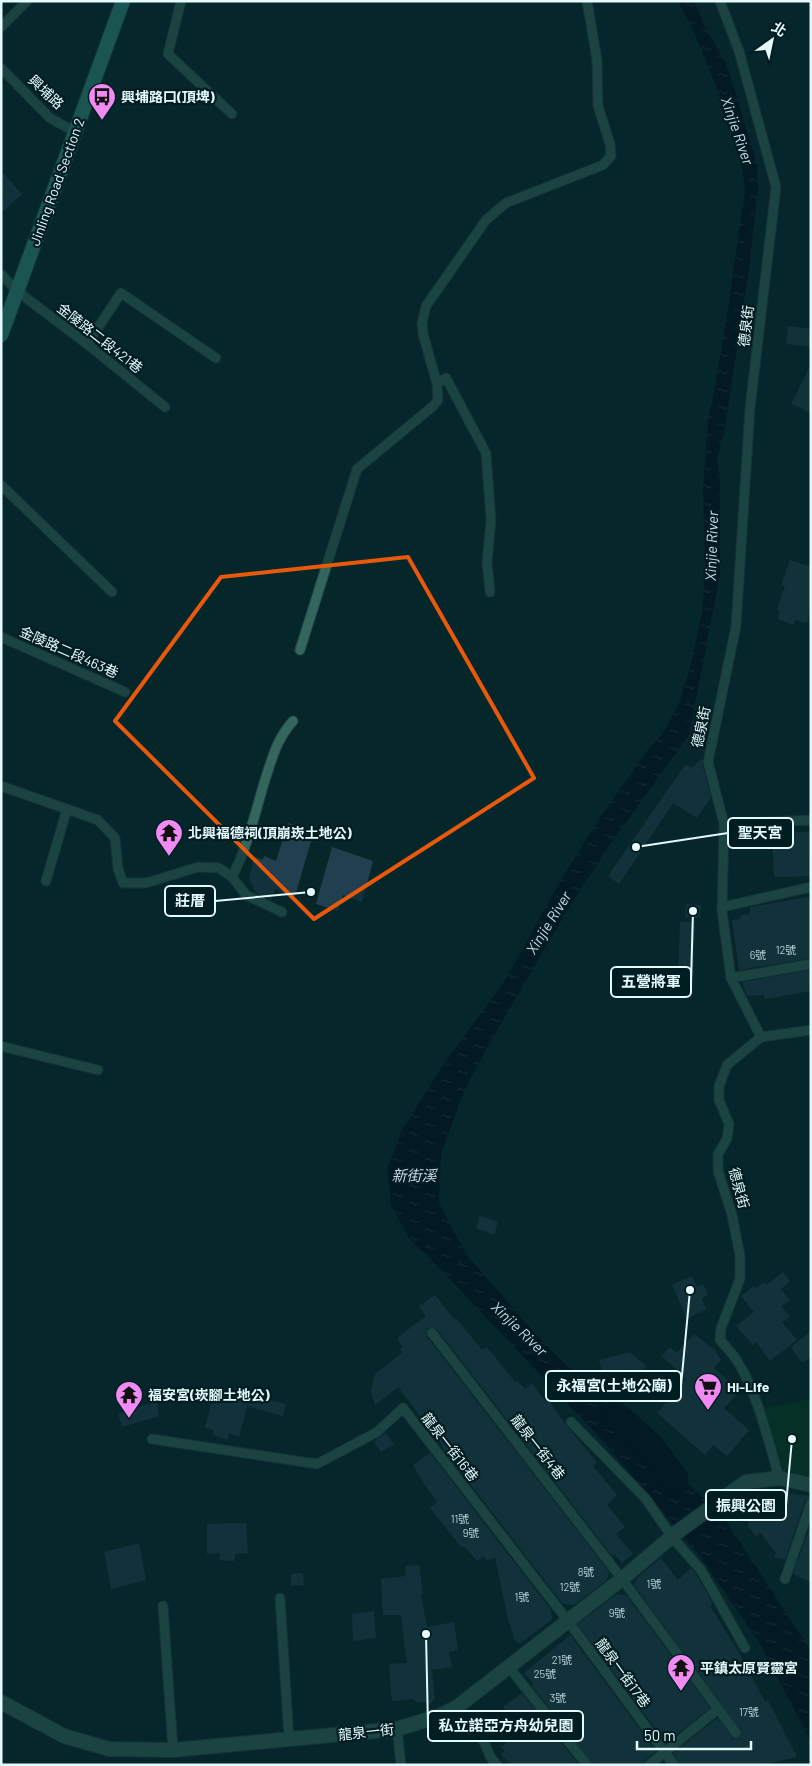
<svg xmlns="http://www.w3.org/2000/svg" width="812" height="1766" font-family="Barlow,'Noto Sans TC',sans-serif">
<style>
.park{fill:#063c23}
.water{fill:url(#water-ripples)}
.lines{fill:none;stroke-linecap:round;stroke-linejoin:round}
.river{stroke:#00091e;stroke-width:28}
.building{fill:#20404f}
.service-casing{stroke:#254548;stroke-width:11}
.minor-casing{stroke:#254548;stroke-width:16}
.secondary-casing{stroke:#254548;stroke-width:16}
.service{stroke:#33675e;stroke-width:9}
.minor{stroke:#33675e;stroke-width:14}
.secondary{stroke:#348e81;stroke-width:14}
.marked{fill:none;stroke:#e8590c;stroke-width:4;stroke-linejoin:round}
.labels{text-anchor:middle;stroke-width:4.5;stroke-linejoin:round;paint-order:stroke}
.number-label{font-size:11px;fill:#b3ccd2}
.street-label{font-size:14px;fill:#e4fafd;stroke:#001d21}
.poi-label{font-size:14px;font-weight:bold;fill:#e4fafd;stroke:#001d21;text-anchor:start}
.water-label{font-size:15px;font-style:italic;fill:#cadaed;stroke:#001d21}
.leader{fill:none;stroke:#e4fafd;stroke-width:2}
.callout-dot{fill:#e4fafd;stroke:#001d21;stroke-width:2}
.callout{fill:#001d21;stroke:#e4fafd;stroke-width:2}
.callout-label{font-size:15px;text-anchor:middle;font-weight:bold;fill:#e4fafd}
</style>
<defs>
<pattern id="water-ripples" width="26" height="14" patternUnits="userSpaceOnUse" patternTransform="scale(1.25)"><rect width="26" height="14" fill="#00091e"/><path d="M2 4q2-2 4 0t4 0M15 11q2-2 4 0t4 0" fill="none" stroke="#252e40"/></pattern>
</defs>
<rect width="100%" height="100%" fill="#06272a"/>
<path class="park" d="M811,1399v78l-18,-2 -10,-5 -19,-62z"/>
<path class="water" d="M678,1h16l10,24 24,43 29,97 1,23 -8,73 -25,167 -8,32 3,20v94l-31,161 -76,105 -45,69 -72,123 -31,57 -24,64 -2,50 27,51 75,86 185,181 85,130v91l-49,-95 -62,-91 -96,-114 -172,-182 -23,-22 -18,-33 -4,-35 14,-38 40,-64 65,-89 53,-96 42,-67 46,-65 16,-18 15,-27 12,-38 12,-55 3,-39 -2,-85 5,-69 8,-38 13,-80 16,-113 -4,-29 -14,-46 -30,-75z"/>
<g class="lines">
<path class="river" d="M615,1415l34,30 25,33"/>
</g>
<g class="building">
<path d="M1,171l21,23 -21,19z"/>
<path d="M788,326l23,3v18l-25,-3z"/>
<path d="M811,364v49l-20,-9z"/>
<path d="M790,560l21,7v43l-4,13 -12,-3 -2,5 -15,-6 2,-8 -3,-1 8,-24 -4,-1z"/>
<path d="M702,758v6l9,33 -14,21 -24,-15 -54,81 -11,-8 77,-111 7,3z"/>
<path d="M288,823l26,8 -19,65 -20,-7 -4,11 -15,-7 -7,-15 5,-21 9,3 1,-4 12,5z"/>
<path d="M809,832l1,44 -36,1 -2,-44z"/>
<path d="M332,847l41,14 -11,41 -19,-7 -5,16 -22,-7z"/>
<path d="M808,897l3,11v50l-72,12 -7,-50 9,-1v-4l9,-1v-7z"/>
<path d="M686,904l15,1 -1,13 -15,-1z"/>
<path d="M680,922h15l-2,66h-15z"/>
<path d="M811,970v21l-46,8 -1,-4 -17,1 -5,-14z"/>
<path d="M480,1215l18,7 -4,13 -18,-7z"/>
<path d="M783,1272l7,9 -9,8 9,11 -9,6 9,11 -8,5 15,18 -27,21 -14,-19 -3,3 -17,-19 18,-14 -13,-16 13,-10 2,2 8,-6 2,3z"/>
<path d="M692,1276l5,11 6,-3 5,11 -6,3 4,11 -19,10 -15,-34z"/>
<path d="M435,1295l19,24 2,-1 26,32 5,-3 28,35 2,-1 8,8 7,-6 14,19 2,-2 19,26 30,36 -4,4 24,29 -10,10 18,22 -9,7 17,20 -11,9 -8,-9 -1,3 -176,-228 -5,-2 -4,1 -2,5 1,4 182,235 -2,8 -33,25 -11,-1 -122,-158 1,-1 -44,-58 -23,18 -4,-14 4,-17 27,-21 -2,-4 3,-2 -6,-9 29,-22 -7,-10z"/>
<path d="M811,1331v26l-9,6 -11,-16z"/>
<path d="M694,1334l21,16 6,10 -7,8 26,23 -16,17 25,22 -22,26 -14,-11 -8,10 -48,-42 29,-34 -8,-6 1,-2 -18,-15 9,-9 7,6z"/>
<path d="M630,1352l16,14 -8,10 -8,-7 -27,5 -4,-14z"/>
<path d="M192,1388l22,6 1,-5 33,10 2,-4 36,9 -3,12 -36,-10 -8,31 -10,-4 -1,7 -15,-5 1,-5 -9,-2 6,-23 -22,-8z"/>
<path d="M157,1401l2,15 -37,11 -4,-13z"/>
<path d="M386,1433l8,11 -13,8 -7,-11z"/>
<path d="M430,1453l121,157 1,8 -2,3 -31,23 -5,-6 -6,-19 -13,-62 -7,4 -5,-5 -6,5 -13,-15 -3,1 -31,-39 7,-6 -13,-18 -11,-19z"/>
<path d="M762,1490l49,6 -6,5 -20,59 -11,-3 2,-4 -16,-21 -3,5 -9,-10 6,-21 -3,-1 6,-14z"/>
<path d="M246,1523l2,30 -13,1v7l-15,-1 -1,-7 -12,1v-30z"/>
<path d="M811,1523v60l-18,-9z"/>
<path d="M139,1543l7,37 -35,9 -7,-37z"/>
<path d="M661,1558l17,22 13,-12 5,6 17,30 -3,2 28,45 27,51 3,-2 29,57 -34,8h-83l-7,-12 44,-35 16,20h6l3,-5 -108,-148 3,-7z"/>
<path d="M419,1565l4,29 -2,1 6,32 27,-5 4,28 -9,2 3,15 -20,3 3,29 -5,5 -7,-2h-7l-3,-3 -21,2 -3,-37 18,-1 -6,-48h-18l-2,-36 25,-3 -1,-10z"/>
<path d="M303,1573l1,12 -13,1v-12z"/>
<path d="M617,1594l9,1 84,113 -44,35 -87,-117v-3z"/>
<path d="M374,1611l2,27 -23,3 -1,-27z"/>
<path d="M570,1635l86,116 -11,9 -2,5h-50l-61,-79 1,-2 -9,-11z"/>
<path d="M522,1693l57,72h-69l-9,-11 4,-3 -4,-4 16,-13 -16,-22 4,-3 -2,-2z"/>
</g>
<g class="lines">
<defs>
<g id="service">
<path d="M181,1l-13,53 64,60"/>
<path d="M720,1l19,50 37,136 -26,221 -14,218 -28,136 16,62 -2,87 9,67 30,59"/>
<path d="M1,27l26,-26"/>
<path d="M1,68l49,50 25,14"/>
<path d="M1,274l16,17 70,53 78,63"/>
<path d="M87,344l34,-51 95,65"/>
<path d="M437,383l9,-5 40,75 5,67 -4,43 3,29"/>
<path d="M1,485l111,107"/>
<path d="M1,637l124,55"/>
<path d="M300,650l57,-181 75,-62 6,-7 -1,-16 -14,-50 -1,-11 4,-17 60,-86 20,-17 97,-38 8,-9 -1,-12 -12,-38 -1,-46 -10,-59"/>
<path d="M1,786l97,34 17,18 3,31 5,14h23l52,-16 21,1 13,9c15,-29 23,-63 32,-94 8,-24 12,-43 29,-62"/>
<path d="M724,824l87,-4"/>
<path d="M232,877l14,18 36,17"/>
<path d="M46,881l21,-72"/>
<path d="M722,907l89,-20"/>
<path d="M731,978l80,-14"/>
<path d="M761,1037l-34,28 -8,21v14l10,24 -2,15 -9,15v17l14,44 8,41v23l-19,49 -1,12c6,7 13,14 17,21 20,30 32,82 42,117"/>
<path d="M761,1037l50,-7"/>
<path d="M1,1046l97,24"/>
<path d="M432,1333l190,246 114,154"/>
<path d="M571,1422l75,77 26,38 29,33 44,78"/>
<path d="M152,1439l165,25 60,-32 26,-24 165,213 106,144"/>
<path d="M785,1579l26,-76"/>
<path d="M280,1598l9,141"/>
<path d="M163,1606l10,144"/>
<path d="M508,1666l79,99"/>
<path d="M457,1707l26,33 8,18 6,7"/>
<path d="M397,1729l4,36"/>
<path d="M649,1765l69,-56"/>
</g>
<path id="minor" d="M1,1702l63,34 45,13 64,1 224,-21 42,-13 18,-9 165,-128 54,-46 70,-51 33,-4 32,7"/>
<path id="secondary" d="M1,335l122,-334"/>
</defs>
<use href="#service" class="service-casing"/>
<use href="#minor" class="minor-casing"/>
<use href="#secondary" class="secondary-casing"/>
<use href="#service" class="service"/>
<use href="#minor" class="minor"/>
<use href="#secondary" class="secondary"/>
</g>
<path d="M0 0H812V1766H0ZM408,557l126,221 -220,141 -199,-198 106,-144z" fill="#06272a" fill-opacity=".55" fill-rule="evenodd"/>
<path class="marked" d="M408,557l126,221 -220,141 -199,-198 106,-144z"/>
<defs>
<symbol id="bus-pin" viewBox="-11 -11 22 30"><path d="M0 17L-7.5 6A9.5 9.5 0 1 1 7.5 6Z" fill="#f28af3" stroke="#001d21"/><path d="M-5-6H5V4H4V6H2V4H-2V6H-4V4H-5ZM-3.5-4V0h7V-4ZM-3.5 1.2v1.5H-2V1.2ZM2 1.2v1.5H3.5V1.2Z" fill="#111"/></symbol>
<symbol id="temple-pin" viewBox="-11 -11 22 30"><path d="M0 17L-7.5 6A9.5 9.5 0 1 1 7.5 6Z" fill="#f28af3" stroke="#001d21"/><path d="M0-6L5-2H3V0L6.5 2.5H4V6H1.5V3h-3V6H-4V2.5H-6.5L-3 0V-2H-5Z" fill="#111"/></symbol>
<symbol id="supermarket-pin" viewBox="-11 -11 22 30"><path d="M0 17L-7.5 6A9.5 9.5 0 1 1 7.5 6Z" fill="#f28af3" stroke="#001d21"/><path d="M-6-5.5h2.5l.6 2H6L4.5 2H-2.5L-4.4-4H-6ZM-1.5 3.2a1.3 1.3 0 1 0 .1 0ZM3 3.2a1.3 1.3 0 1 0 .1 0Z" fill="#111"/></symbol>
</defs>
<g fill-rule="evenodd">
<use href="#bus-pin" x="86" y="81" width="32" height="43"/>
<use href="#temple-pin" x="153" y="817" width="32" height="43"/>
<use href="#supermarket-pin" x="692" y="1371" width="32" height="43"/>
<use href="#temple-pin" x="113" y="1379" width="32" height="43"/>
<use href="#temple-pin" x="665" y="1652" width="32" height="43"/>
</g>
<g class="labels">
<g class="number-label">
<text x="786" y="954">12號</text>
<text x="758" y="959">6號</text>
<text x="460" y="1523">11號</text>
<text x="471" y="1537">9號</text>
<text x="586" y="1576">8號</text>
<text x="654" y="1588">1號</text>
<text x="570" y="1591">12號</text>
<text x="522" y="1601">1號</text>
<text x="617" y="1617">9號</text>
<text x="562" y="1664">21號</text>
<text x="545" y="1678">25號</text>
<text x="558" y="1702">3號</text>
<text x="749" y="1716">17號</text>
</g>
<g class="street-label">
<text transform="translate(46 92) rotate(43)" y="5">興埔路</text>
<text transform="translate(57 182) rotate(-70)" y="5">Jinling Road Section 2</text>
<text transform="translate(746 326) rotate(-83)" y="5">德泉街</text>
<text transform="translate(100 338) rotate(38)" y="5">金陵路二段421巷</text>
<text transform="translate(69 652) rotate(24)" y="5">金陵路二段463巷</text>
<text transform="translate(701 727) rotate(-78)" y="5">德泉街</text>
<text transform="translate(739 1188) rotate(75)" y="5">德泉街</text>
<text transform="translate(450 1447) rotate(52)" y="5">龍泉一街16巷</text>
<text transform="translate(538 1447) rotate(52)" y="5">龍泉一街4巷</text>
<text transform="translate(623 1673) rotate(54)" y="5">龍泉一街17巷</text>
<text transform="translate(366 1732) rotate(-6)" y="5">龍泉一街</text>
</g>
<g class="poi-label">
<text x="121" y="102">興埔路口(頂埤)</text>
<text x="188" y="838">北興福德祠(頂崩崁土地公)</text>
<text x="727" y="1392">Hi-Life</text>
<text x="148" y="1400">福安宮(崁腳土地公)</text>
<text x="700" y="1673">平鎮太原賢靈宮</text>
</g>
<g class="water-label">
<text transform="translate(737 131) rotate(71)" y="5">Xinjie River</text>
<text transform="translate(712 546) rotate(-88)" y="5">Xinjie River</text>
<text transform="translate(549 923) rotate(-58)" y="5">Xinjie River</text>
<text x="414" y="1181">新街溪</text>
<text transform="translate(519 1329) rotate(44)" y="5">Xinjie River</text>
</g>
</g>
<path class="leader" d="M636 847L728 833M311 892L215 901M693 911L691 982M690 1290L681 1386M792 1439L786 1505M426 1634L428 1726"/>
<g class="callout-dot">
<circle cx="636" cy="847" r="5"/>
<circle cx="311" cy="892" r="5"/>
<circle cx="693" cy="911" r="5"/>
<circle cx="690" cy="1290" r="5"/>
<circle cx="792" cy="1439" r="5"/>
<circle cx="426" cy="1634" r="5"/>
</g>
<g class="callout">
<rect x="728" y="818" width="65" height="30" rx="5"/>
<rect x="165" y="886" width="50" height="30" rx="5"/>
<rect x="611" y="967" width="80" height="30" rx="5"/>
<rect x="546" y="1371" width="135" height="30" rx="5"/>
<rect x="706" y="1490" width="80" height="30" rx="5"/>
<rect x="428" y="1711" width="155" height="30" rx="5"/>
</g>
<g class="callout-label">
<text x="760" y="838">聖天宮</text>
<text x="190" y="906">莊厝</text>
<text x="651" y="987">五營將軍</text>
<text x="614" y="1391">永福宮(土地公廟)</text>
<text x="746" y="1511">振興公園</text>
<text x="506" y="1731">私立諾亞方舟幼兒園</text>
</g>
<rect width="812" height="1766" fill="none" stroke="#e4fafd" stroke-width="5"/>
<g transform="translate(772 40) rotate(33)" stroke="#001d21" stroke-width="4" paint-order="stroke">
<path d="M0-4L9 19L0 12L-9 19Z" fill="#e4fafd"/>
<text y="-8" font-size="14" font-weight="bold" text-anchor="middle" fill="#e4fafd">北</text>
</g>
<path d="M637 1741v8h114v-8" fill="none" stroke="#e4fafd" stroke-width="2.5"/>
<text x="644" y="1741" font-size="15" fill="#e4fafd" stroke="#001d21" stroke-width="4" paint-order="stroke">50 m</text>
</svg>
